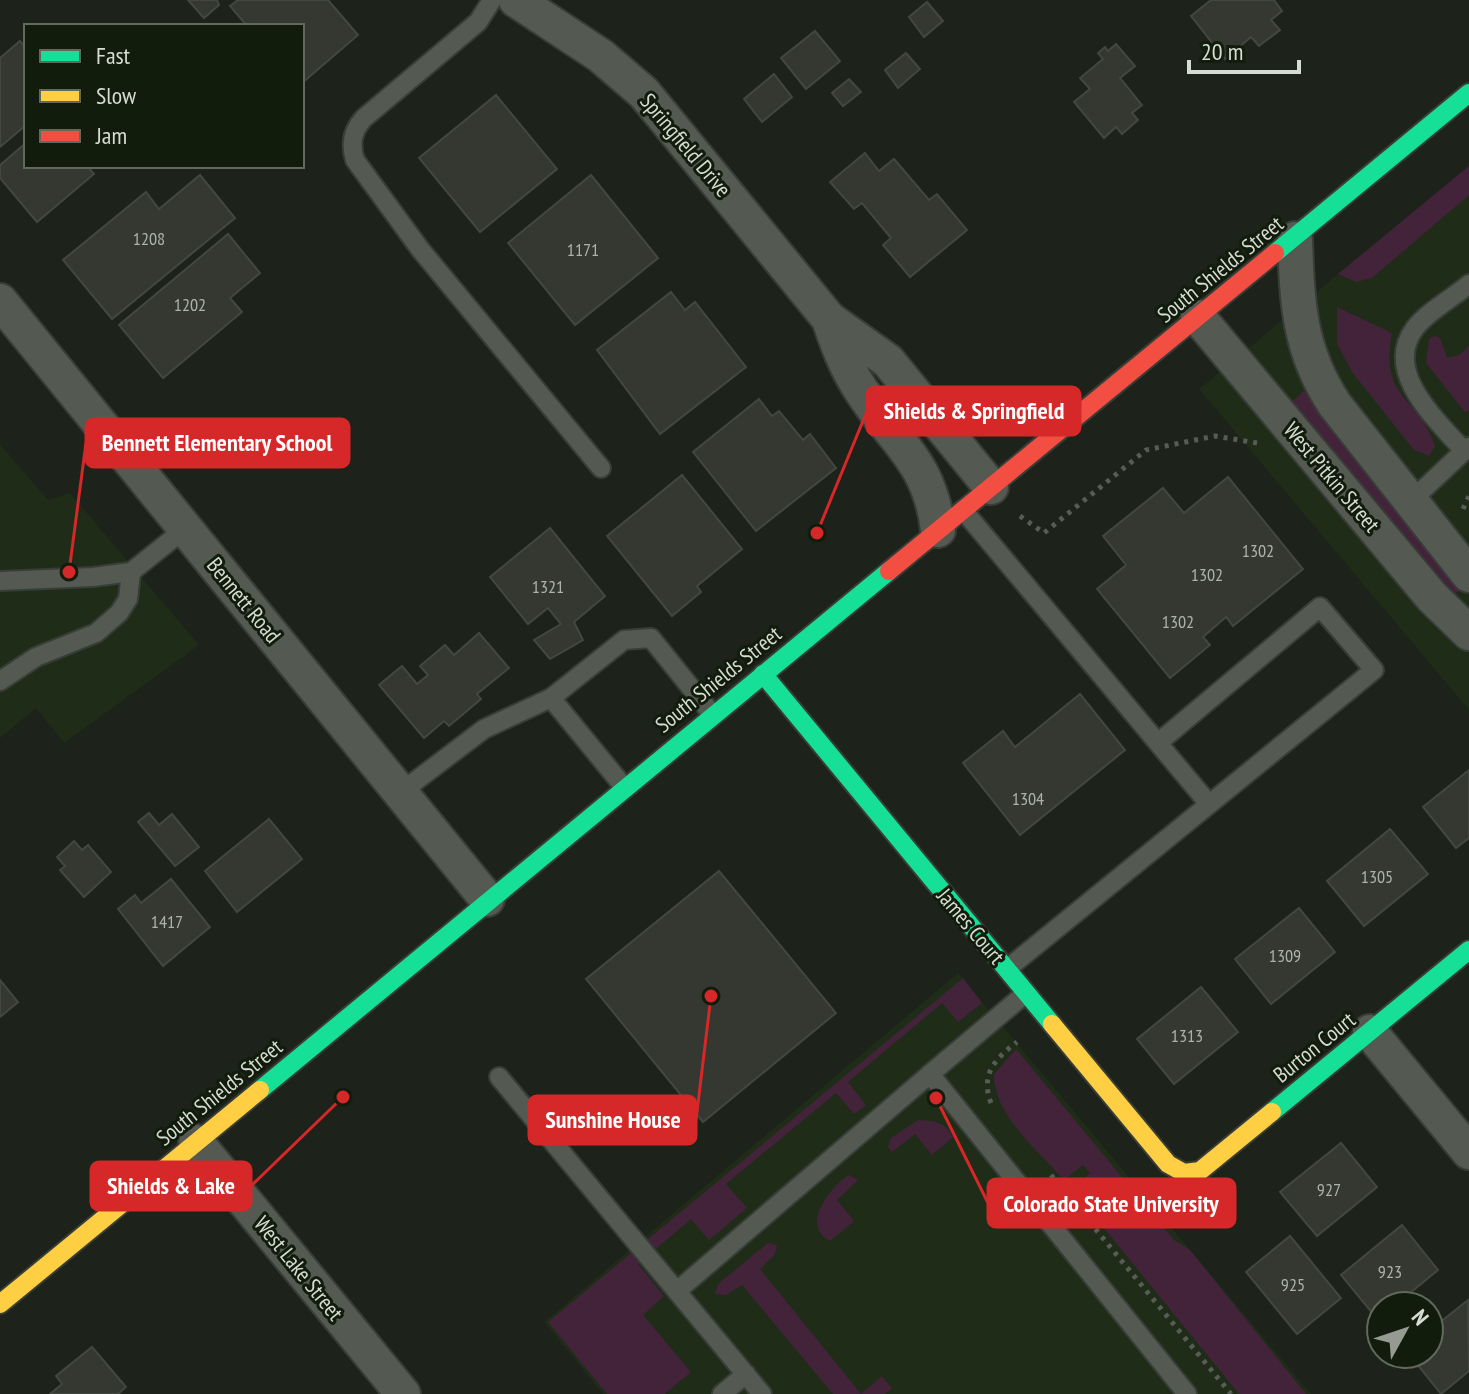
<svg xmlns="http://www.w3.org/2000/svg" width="1469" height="1394" font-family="'PT Sans Narrow',sans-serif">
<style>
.built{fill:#1f2c18}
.green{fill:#43233a}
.building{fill:#343831;stroke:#424740;stroke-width:2}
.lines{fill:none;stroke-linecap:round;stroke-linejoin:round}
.lane-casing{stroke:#383d37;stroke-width:22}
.street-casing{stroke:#383d37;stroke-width:38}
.fast-casing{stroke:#383d37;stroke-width:22}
.slow-casing{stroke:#383d37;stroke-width:22}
.jam-casing{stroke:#383d37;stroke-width:22}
.path{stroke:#585c56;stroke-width:5;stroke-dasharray:4 6;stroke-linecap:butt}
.lane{stroke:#545952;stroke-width:18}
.street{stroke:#545952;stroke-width:34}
.fast{stroke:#16e098;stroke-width:18}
.slow{stroke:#ffcf43;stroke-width:18}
.jam{stroke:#f24e42;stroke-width:18}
.labels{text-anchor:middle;stroke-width:6;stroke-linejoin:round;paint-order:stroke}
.number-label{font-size:18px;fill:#adb3a9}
.street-label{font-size:22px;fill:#d5dcd1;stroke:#121c0d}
.leader{fill:none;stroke:#d62828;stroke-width:3}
.callout-dot{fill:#d62828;stroke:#121c0d;stroke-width:3}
.callout{fill:#d62828;stroke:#d62828;stroke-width:3}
.callout-label{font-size:24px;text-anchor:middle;font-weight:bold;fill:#fff}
</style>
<rect width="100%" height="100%" fill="#1d221a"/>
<g class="built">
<path d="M1469,166v544l-270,-321z"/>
<path d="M0,444l48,56 22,-7 129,152 -135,98 -28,-35 -36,30z"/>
<path d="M958,973l353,421h-708l-59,-72z"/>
</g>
<g class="green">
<path d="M1469,166v29l-97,83 -16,4 -18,-8z"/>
<path d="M1337,307l55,26c-13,67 27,63 43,113l-6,10 -15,-6 -62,-78 -15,-28z"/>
<path d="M1434,336l6,2 7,20 12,-3 10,-9v64l-4,2 -39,-49 3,-24z"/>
<path d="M1304,391l158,197 -10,9 -160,-195z"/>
<path d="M963,978l19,25 -24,19 -16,-19 -94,79 18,23 -12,9 -18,-21 -110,91 21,24 -38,32 -18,-21 -53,45 26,32 -21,19 48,57 -26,22h-58l-59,-72z"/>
<path d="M1016,1049l158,191 16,10 116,144h-67l-167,-205 18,-16 -7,-8 -19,15c-25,-29 -71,-65 -70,-106z"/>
<path d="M918,1120c17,1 27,2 35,17l-21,18 -17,-21 -23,18 -4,-5 3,-9z"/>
<path d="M849,1175l9,5 -21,20 17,21 -24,20c-30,-16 0,-54 19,-66z"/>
<path d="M768,1243l9,2 -2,9 -15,15 101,125 21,-18 10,13 -7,5h-52l-91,-109 -16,10 -11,-1 3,-10z"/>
</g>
<g class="building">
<path d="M188,0h29l2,5 -15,13z"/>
<path d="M238,0h90l30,35 -56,48v-57h-55l-17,-20z"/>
<path d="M1211,0h63l8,11 -11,9 9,10 -21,16 -8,-9 -26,22 -34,-43z"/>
<path d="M927,2l16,19 -19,16 -15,-20z"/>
<path d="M815,31l25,30 -34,28 -25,-31z"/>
<path d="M20,41l6,7v77l-26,22v-89z"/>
<path d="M1116,44l19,22 -15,12 22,27 -10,8 6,7 -16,14 -6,-7 -12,11 -30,-36 16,-13 -10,-11 23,-19 -5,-6 7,-6 3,4z"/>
<path d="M906,53l14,16 -22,19 -13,-18z"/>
<path d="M774,74l18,23 -30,25 -18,-23z"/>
<path d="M849,79l12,13 -18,14 -11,-13z"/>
<path d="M496,95l61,74 -77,63 -61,-74z"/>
<path d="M26,143v23h61l7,8 -57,48 -37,-44v-13z"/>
<path d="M865,153l14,18 15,-12 35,41 8,-6 30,36 -57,47 -27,-32 8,-7 -29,-35 -8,6 -24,-27z"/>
<path d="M200,175l35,43 -123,101 -49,-59 83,-68 13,17z"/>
<path d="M591,175l67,83 -83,67 -67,-82z"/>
<path d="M228,234l32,39 -30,25 12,14 -79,66 -44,-53z"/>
<path d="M671,292l14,18 10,-8 51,65 -86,67 -63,-84z"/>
<path d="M759,399l13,17 7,-5 24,29 7,-6 26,34 -80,63 -63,-79z"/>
<path d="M682,475l60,74 -45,37 4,6 -29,24 -65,-80z"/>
<path d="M1228,477l75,92 -70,57 -7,-9 -23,20 7,8 -40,33 -73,-89 29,-24 -23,-29 60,-48 21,25z"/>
<path d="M550,528l55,68 -31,26 9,18 -33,19 -16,-19 27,-16 -13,-16 -20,16 -38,-47z"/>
<path d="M479,633l30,35 -32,26 4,5 -32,27 -5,-5 -20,17 -45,-53 23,-19 15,18 11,-9 -8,-9 25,-21 9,10z"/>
<path d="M1080,694l45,56 -105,85 -57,-72 40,-32 12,16z"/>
<path d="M1469,770v68l-13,10 -33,-41z"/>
<path d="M149,813l10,12 13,-11 27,33 -24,19 -37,-44z"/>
<path d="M269,819l33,40 -65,53 -32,-41z"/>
<path d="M1390,829l38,45 -64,52 -37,-45z"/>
<path d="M74,841l8,9 6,-5 23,27 -27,25 -24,-27 5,-4 -8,-9z"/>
<path d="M719,871l117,142 -133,109 -117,-143z"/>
<path d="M171,879l39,48 -47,39 -45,-57 17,-14 6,8z"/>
<path d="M1299,908l36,44 -64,52 -36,-45z"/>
<path d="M0,980l18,22 -18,15z"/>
<path d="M1201,987l37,45 -64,52 -37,-45z"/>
<path d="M1341,1143l36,44 -60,49 -37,-44z"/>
<path d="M1402,1225l36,45 -44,36h-13l-3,14 -37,-45z"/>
<path d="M1290,1236l51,62 -44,36 -51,-62z"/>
<path d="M1468,1300l1,71 -28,23 -32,-40h20v-23z"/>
<path d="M92,1347l34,40 -8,7h-68l12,-10 -6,-8z"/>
</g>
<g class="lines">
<defs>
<g id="lane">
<path d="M492,0l-14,22 -114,96c-12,13 -14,26 -9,42l65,89 181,219"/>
<path d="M1469,284c-16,14 -41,27 -54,44 -33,44 22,92 49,123l5,-4"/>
<path d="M1412,500l52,-49"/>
<path d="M963,510l246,294"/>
<path d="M0,581l93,-4 38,-5 55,-44"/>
<path d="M0,681l36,-24 60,-24 23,-20 9,-14 3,-27"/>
<path d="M551,698l73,89"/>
<path d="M401,792l83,-63 67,-31 73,-58 27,-2 61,76"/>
<path d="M1007,969l367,-299 -54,-63 -161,135"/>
<path d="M930,1074l96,-81"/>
<path d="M499,1077l263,317"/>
<path d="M677,1291l253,-217 257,320"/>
<path d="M722,1394l24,-20"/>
</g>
<g id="street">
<path d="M516,0l85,56 43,37 185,226 59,42 103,126"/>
<path d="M1295,239c2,64 4,112 40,166l134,170"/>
<path d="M0,301l487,598"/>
<path d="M1198,317l234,280 37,36"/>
<path d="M829,319c8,24 16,46 30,68 34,55 71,73 79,143"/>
<path d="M1370,1032l99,120"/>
<path d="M196,1142l207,252"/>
</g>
<g id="fast">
<path d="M1275,253l194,-160"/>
<path d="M763,674l289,350"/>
<path d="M260,1090l629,-519"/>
<path d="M1272,1112l197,-162"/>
</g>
<g id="slow">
<path d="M1052,1024l116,140 16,9 16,-2 72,-59"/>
<path d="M0,1304l260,-214"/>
</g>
<path id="jam" d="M889,571l386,-318"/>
</defs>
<use href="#lane" class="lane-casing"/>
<use href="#street" class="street-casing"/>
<use href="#fast" class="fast-casing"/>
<use href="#slow" class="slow-casing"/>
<use href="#jam" class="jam-casing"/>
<g class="path">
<path d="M1463,509l6,-13"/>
<path d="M1020,516l24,17 102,-83 69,-14 42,7"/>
<path d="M991,1103c-11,-29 4,-44 26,-61"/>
<path d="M1051,1175l180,219"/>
</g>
<use href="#lane" class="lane"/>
<use href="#street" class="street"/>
<use href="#fast" class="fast"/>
<use href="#slow" class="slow"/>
<use href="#jam" class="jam"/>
</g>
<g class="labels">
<g class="number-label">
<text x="149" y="245">1208</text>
<text x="583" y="256">1171</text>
<text x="190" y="311">1202</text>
<text x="1258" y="557">1302</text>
<text x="1207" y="581">1302</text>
<text x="548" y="593">1321</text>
<text x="1178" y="628">1302</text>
<text x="1028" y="805">1304</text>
<text x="1377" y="883">1305</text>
<text x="167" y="928">1417</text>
<text x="1285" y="962">1309</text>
<text x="1187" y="1042">1313</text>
<text x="1329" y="1196">927</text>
<text x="1390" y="1278">923</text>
<text x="1293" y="1291">925</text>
</g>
<g class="street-label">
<text transform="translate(686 145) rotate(50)" y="8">Springfield Drive</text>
<text transform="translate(1220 269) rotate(-39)" y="8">South Shields Street</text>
<text transform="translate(1332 477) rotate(50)" y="8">West Pitkin Street</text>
<text transform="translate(244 600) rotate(51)" y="8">Bennett Road</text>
<text transform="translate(718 679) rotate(-39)" y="8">South Shields Street</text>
<text transform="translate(971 926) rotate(50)" y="8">James Court</text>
<text transform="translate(1314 1047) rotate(-39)" y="8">Burton Court</text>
<text transform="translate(219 1092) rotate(-39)" y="8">South Shields Street</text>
<text transform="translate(299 1268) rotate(51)" y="8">West Lake Street</text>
</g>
</g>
<path class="leader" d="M817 533L867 411M69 572L86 443M711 996L696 1120M343 1097L251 1186M936 1098L988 1203"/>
<g class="callout-dot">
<circle cx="817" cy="533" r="8"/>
<circle cx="69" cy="572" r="8"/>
<circle cx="711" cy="996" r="8"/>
<circle cx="343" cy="1097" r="8"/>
<circle cx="936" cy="1098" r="8"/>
</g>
<g class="callout">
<rect x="867" y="387" width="213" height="48" rx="8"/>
<rect x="86" y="419" width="263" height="48" rx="8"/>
<rect x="529" y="1096" width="167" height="48" rx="8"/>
<rect x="91" y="1162" width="160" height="48" rx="8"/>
<rect x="988" y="1179" width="247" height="48" rx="8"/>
</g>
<g class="callout-label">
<text x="974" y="419">Shields &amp; Springfield</text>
<text x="217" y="451">Bennett Elementary School</text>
<text x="613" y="1128">Sunshine House</text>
<text x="171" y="1194">Shields &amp; Lake</text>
<text x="1111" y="1212">Colorado State University</text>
</g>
<rect x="24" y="24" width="280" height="144" fill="#121c0d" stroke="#60695b" stroke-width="2"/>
<rect x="40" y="50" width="40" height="12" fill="#16e098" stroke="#60695b" stroke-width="2"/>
<text x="96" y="64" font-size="24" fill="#d5dcd1">Fast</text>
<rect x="40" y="90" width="40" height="12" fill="#ffcf43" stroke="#60695b" stroke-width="2"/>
<text x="96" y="104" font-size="24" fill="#d5dcd1">Slow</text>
<rect x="40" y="130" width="40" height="12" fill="#f24e42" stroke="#60695b" stroke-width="2"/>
<text x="96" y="144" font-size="24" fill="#d5dcd1">Jam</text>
<g transform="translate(1405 1330) rotate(50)"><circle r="38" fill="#121c0d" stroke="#60695b" stroke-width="2"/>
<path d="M0-6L14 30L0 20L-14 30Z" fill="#959b91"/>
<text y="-12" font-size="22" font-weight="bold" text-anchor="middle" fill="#d5dcd1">N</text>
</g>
<path d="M1189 60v12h110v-12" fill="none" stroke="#d5dcd1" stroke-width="4"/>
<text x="1201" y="60" font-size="24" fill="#d5dcd1" stroke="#121c0d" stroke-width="6" paint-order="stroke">20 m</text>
</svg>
